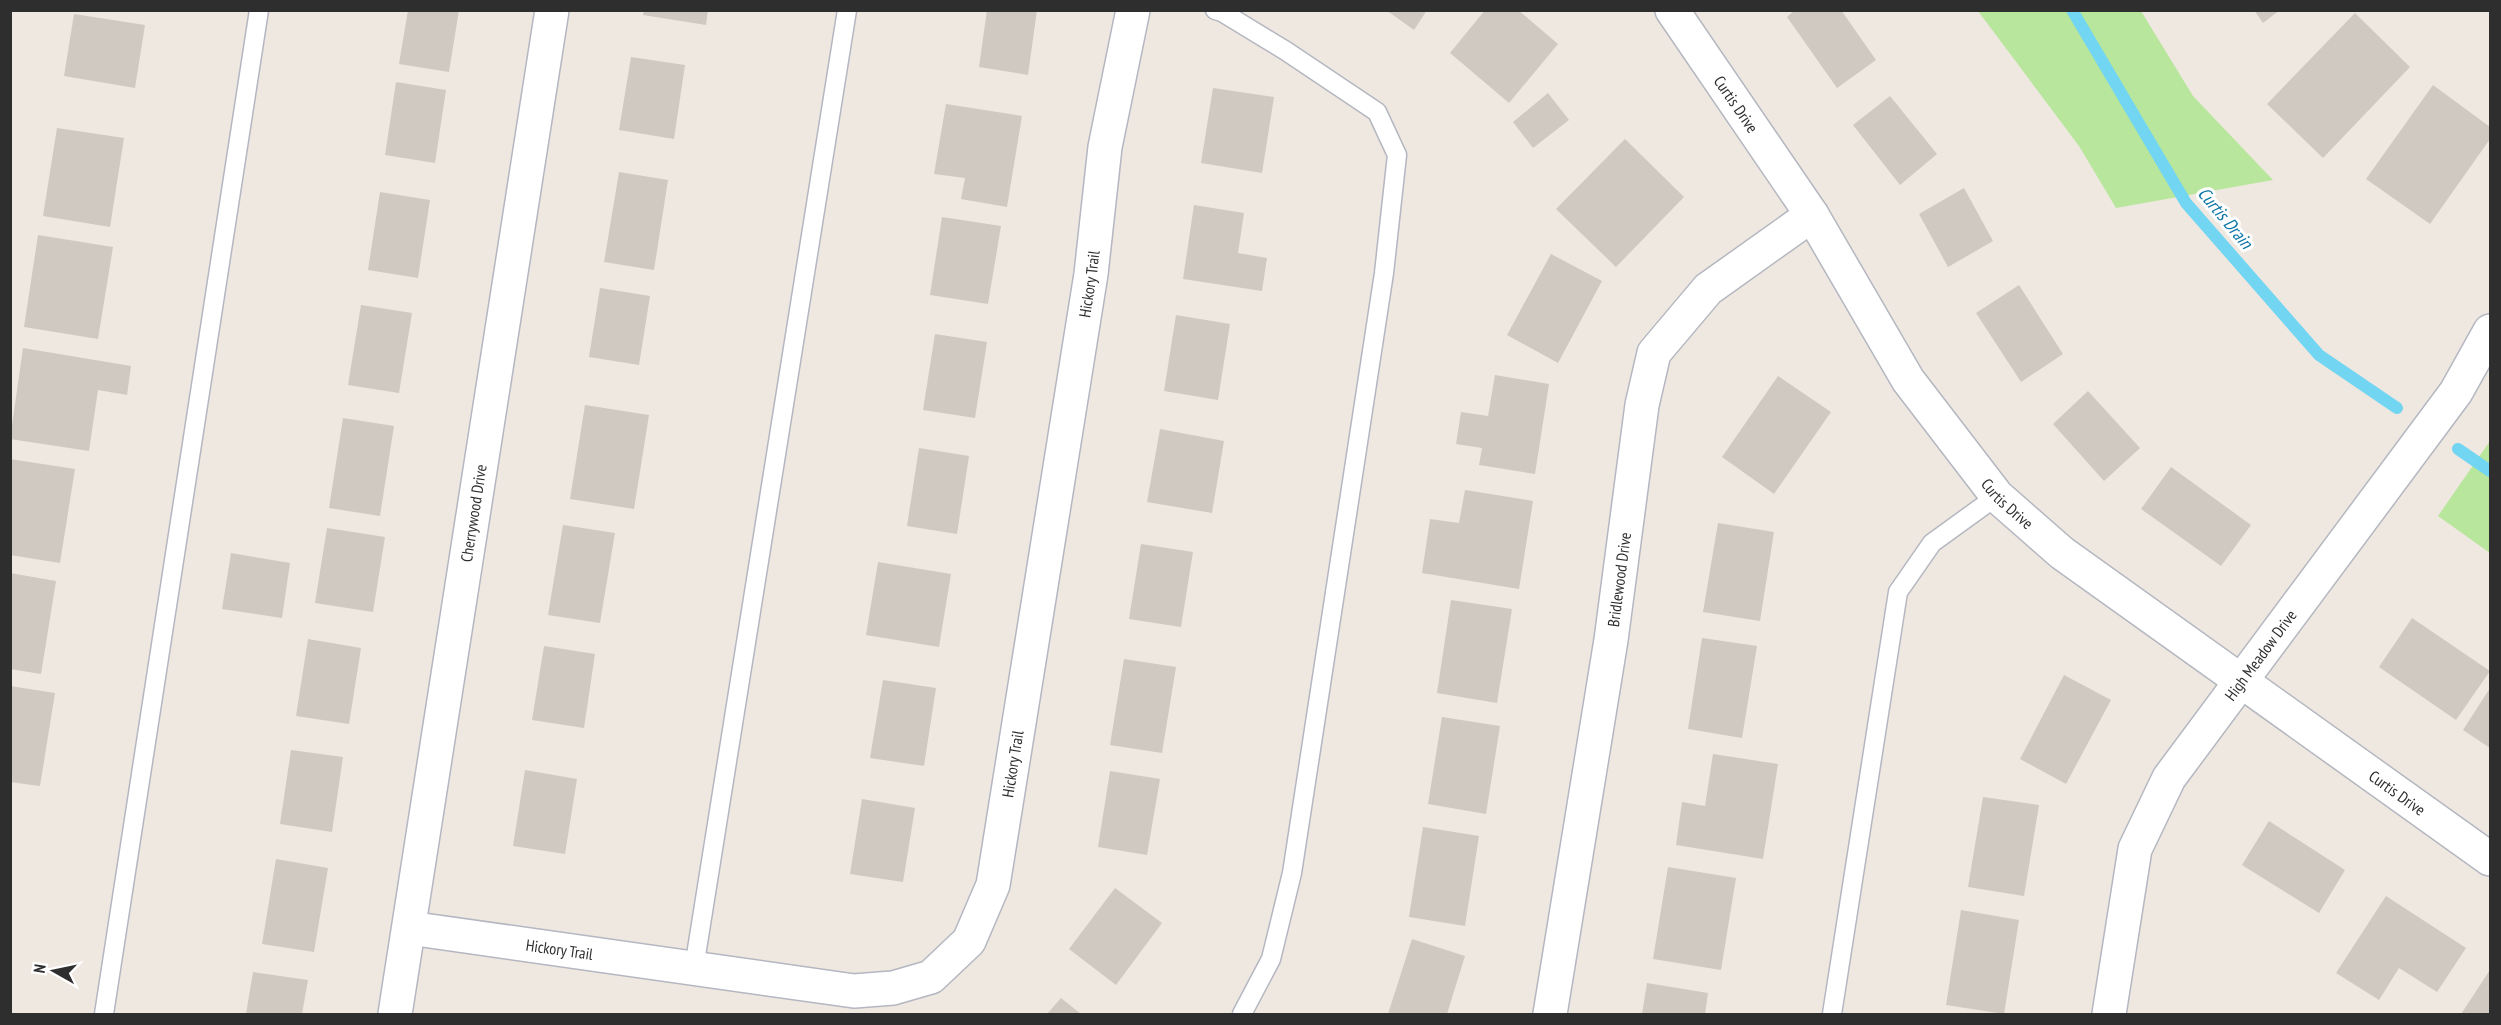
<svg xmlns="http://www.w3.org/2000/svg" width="2501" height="1025" font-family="'PT Sans Narrow',sans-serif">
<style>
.green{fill:#b8e69c}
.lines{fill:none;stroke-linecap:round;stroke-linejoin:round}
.stream{stroke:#72d5f2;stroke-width:12}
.building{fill:#cfc9c1}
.lane-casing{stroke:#b4b7c1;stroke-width:21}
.street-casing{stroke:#b4b7c1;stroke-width:36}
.secondary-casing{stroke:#b4b7c1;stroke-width:36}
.lane{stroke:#fff;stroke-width:18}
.street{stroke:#fff;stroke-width:33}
.secondary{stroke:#fff;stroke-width:33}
.labels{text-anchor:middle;stroke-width:6;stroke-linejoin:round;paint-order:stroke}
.street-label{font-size:16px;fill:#2e2e2e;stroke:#fff}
.water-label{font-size:18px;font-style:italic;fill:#0a76a6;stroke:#fff}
</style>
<rect width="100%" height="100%" fill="#efe8e0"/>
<g class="green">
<path d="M1978,11h163l52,85 80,84 -157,28 -37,-62z"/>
<path d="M2490,441v112l-52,-37z"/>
</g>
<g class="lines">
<g class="stream">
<path d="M2072,10l114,193 133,152 78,53"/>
<path d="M2458,449l32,22"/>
</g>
</g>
<g class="building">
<path d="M408,10h51l-10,62 -50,-8z"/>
<path d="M644,10h64l-2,15 -63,-10z"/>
<path d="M987,10h50l-9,65 -49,-8z"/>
<path d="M1386,10h41l-13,20z"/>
<path d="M1485,10h33l40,34 -49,59 -59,-50z"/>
<path d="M1795,10h46l35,50 -39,28 -50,-71z"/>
<path d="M2254,10h26l-17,13z"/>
<path d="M2355,13l55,54 -87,91 -56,-54z"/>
<path d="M74,14l71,11 -10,63 -71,-12z"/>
<path d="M631,57l54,8 -11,74 -55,-9z"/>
<path d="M396,82l50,8 -11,73 -50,-8z"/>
<path d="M2433,85l57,42v12l-60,85 -64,-45z"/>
<path d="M1213,88l61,9 -12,76 -61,-10z"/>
<path d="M1548,93l21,27 -36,28 -20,-26z"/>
<path d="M1890,96l47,58 -37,31 -47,-60z"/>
<path d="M946,104l76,12 -15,91 -46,-8 4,-21 -31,-4z"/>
<path d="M57,128l67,10 -14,89 -67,-11z"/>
<path d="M1625,139l59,58 -68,70 -60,-58z"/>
<path d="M619,172l49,8 -14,90 -50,-8z"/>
<path d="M1964,188l29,53 -45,26 -29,-53z"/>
<path d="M380,192l50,8 -12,78 -50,-8z"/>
<path d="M1194,205l50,8 -6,40 29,5 -5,33 -79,-12z"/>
<path d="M942,217l59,9 -13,78 -58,-9z"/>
<path d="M38,235l75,12 -15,92 -74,-12z"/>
<path d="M1551,254l51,27 -44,82 -51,-28z"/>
<path d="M2019,285l44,69 -42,28 -45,-69z"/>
<path d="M600,288l50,8 -11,69 -50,-8z"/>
<path d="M361,305l51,8 -13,80 -51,-8z"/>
<path d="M1176,315l54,9 -12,76 -54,-9z"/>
<path d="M935,334l52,8 -12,76 -52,-8z"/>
<path d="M23,348l108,18 -4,29 -29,-5 -9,61 -79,-12z"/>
<path d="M1495,375l54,9 -14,90 -56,-9 3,-17 -26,-4 5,-32 27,4z"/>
<path d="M1778,376l53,36 -57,82 -52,-37z"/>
<path d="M2088,391l52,57 -36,33 -51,-57z"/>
<path d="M585,405l64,10 -15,94 -64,-10z"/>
<path d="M343,418l51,8 -14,90 -51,-8z"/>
<path d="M1160,429l64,12 -12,72 -65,-11z"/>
<path d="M919,448l50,8 -12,78 -50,-8z"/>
<path d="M10,459l65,10 -15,94 -50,-8z"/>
<path d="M2171,467l80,58 -30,41 -80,-57z"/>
<path d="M1465,490l68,11 -14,88 -97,-16 8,-54 29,4z"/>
<path d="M1718,523l56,9 -14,89 -57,-9z"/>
<path d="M563,525l52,8 -15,90 -52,-8z"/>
<path d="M327,528l58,9 -12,75 -58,-9z"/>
<path d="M1141,544l52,8 -12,75 -52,-8z"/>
<path d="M231,553l59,10 -8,55 -60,-9z"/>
<path d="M878,562l73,12 -12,73 -73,-12z"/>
<path d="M10,573l46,8 -15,93 -31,-5z"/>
<path d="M1451,600l61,9 -15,94 -60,-10z"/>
<path d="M2412,618l78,53 -34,49 -77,-53z"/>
<path d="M1702,638l55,8 -15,92 -54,-9z"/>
<path d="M308,639l53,9 -12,76 -53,-8z"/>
<path d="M544,646l51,8 -11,74 -52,-8z"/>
<path d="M1124,659l52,8 -14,86 -52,-8z"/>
<path d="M2064,675l47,25 -45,84 -46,-25z"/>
<path d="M883,680l53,8 -12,78 -54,-8z"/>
<path d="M10,686l45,7 -15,93 -30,-4z"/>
<path d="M2490,688v60l-27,-18z"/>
<path d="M1442,717l58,9 -14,88 -58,-10z"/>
<path d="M291,750l52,7 -11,75 -52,-8z"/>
<path d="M1713,754l65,10 -15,95 -87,-14 6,-43 23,4z"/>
<path d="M525,770l52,9 -12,75 -52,-8z"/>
<path d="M1110,771l50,8 -13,76 -49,-8z"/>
<path d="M1983,797l56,8 -15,91 -56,-9z"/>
<path d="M862,799l53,9 -12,74 -53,-8z"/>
<path d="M2269,821l76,49 -26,43 -77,-48z"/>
<path d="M1423,827l56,9 -14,90 -56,-9z"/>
<path d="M276,859l52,9 -14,84 -52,-8z"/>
<path d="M1668,867l68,11 -15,92 -68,-11z"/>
<path d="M1115,888l47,35 -46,62 -47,-36z"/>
<path d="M2386,896l80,52 -29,44 -38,-24 -20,32 -43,-27z"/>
<path d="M1961,910l58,10 -15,94 -58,-9z"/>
<path d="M1412,939l53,17 -18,58h-59z"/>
<path d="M2490,970v44h-29z"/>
<path d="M253,972l55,8 -6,34h-56z"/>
<path d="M1647,983l61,10 -3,21h-63z"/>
<path d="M1061,998l20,16h-34z"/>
</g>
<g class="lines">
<defs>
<g id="lane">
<path d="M1215,10l7,2 64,39 91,61 20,43 -13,118 -92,600 -21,86 -29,55"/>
<path d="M694,968l153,-958"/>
<path d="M104,1014l155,-1004"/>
<path d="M1832,1014l66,-422 34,-49 65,-47"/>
</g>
<g id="street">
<path id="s1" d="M1672,10l140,205 96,165 89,116 65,57 428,306"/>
<path id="s2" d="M409,928l445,63 39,-3 38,-11 38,-36 24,-56 98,-611 14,-127 28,-137"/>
<path id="s3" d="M395,1014l157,-1004"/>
<path id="s4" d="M1550,1014l61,-374 31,-235 12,-52 54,-64 104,-74"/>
</g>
<g id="secondary">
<path id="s5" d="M2109,1014l26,-165 34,-71 287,-386 34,-61"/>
</g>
</defs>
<use href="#lane" class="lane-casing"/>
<use href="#street" class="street-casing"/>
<use href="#secondary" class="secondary-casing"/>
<use href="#lane" class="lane"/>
<use href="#street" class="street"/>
<use href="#secondary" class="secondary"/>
</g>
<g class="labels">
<g class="street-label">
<text dy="6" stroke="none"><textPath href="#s1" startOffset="114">Curtis Drive</textPath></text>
<text dy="6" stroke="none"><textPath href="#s2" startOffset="1250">Hickory Trail</textPath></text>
<text dy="6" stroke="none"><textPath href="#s1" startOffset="598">Curtis Drive</textPath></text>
<text dy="6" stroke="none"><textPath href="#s3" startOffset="507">Cherrywood Drive</textPath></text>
<text dy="6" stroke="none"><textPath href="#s4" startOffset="440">Bridlewood Drive</textPath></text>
<text dy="6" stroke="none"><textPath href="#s5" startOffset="399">High Meadow Drive</textPath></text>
<text dy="6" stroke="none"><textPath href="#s2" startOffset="764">Hickory Trail</textPath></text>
<text dy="6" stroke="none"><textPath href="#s1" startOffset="1084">Curtis Drive</textPath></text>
<text dy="6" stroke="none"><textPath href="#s2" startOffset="152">Hickory Trail</textPath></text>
</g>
<g class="water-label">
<text transform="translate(2225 218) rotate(50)" y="6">Curtis Drain</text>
</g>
</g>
<rect width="2501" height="1025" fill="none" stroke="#2e2e2e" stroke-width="24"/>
<g transform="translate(54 971) rotate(279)" stroke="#ffffff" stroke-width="4.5" paint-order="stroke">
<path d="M0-4.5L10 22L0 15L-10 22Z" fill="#2e2e2e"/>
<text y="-9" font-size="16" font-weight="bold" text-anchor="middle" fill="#2e2e2e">N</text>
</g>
</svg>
